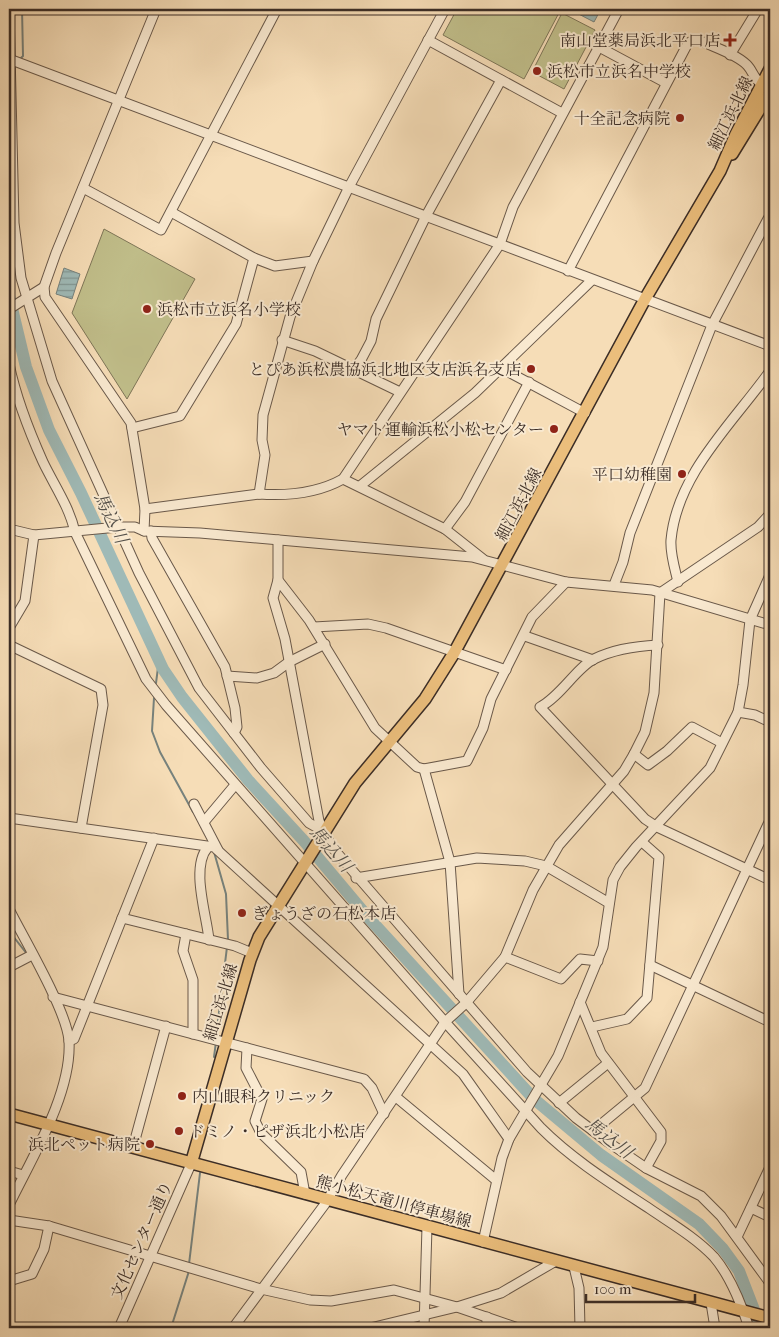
<svg xmlns="http://www.w3.org/2000/svg" width="779" height="1337" font-family="'IM FELL French Canon','Noto Serif JP',serif">
<style>
.green{fill:#c1bf8b;stroke:#7e7658}
.water{fill:url(#water-rules);stroke:#77827d}
.lines{fill:none;stroke-linecap:round;stroke-linejoin:round}
.stream{stroke:#77827d;stroke-width:2}
.river{stroke:#9fbab7;stroke-width:12}
.minor-casing{stroke:#6a594a;stroke-width:11}
.major-casing{stroke:#3b2d26;stroke-width:14}
.minor{stroke:#f9e9d0;stroke-width:9}
.major{stroke:#ebbe7c;stroke-width:11}
.poi-dot{fill:#8f2418;stroke:#f9e9d0;stroke-width:2}
.labels{text-anchor:middle;stroke-width:4;stroke-linejoin:round;paint-order:stroke}
.poi-label{font-size:16px;fill:#3b2d26;stroke:#f9e9d0;text-anchor:end}
.street-label{font-size:16px;fill:#3b2d26;stroke:#f9e9d0}
.water-label{font-size:18px;font-style:italic;fill:#54504a;stroke:#f9e9d0}
</style>
<defs>
<pattern id="water-rules" width="6" height="5" patternUnits="userSpaceOnUse" patternTransform="scale(1.25)"><rect width="6" height="5" fill="#9fbab7"/><path d="M0 2.5h6" fill="none" stroke="#839895"/></pattern>
</defs>
<rect width="100%" height="100%" fill="#f6ddb7"/>
<filter id="stains"><feTurbulence type="fractalNoise" baseFrequency=".004" numOctaves="4"/><feColorMatrix values="0 0 0 0 .2 0 0 0 0 .09 0 0 0 0 .02 0 0 0 .5 -.17"/></filter>
<radialGradient id="worn" r=".72"><stop offset=".6" stop-color="#630" stop-opacity="0"/><stop offset="1" stop-color="#630" stop-opacity=".3"/></radialGradient>
<g class="green">
<path d="M457,9h104l-37,70 -81,-44z"/>
<path d="M562,13l33,17 -31,59 -32,-17z"/>
<path d="M104,229l91,50 -68,120 -55,-86z"/>
</g>
<g class="water">
<path d="M569,9h32l-7,13z"/>
<path d="M64,268l16,6 -8,25 -16,-5z"/>
</g>
<g class="lines">
<g class="stream">
<path d="M19,60l4,-4 -1,-47"/>
<path d="M156,683l3,-23"/>
<path d="M154,698l-2,33 8,21 33,60"/>
<path d="M214,852l12,42 2,46"/>
<path d="M9,931l18,23"/>
<path d="M216,1037l11,-90"/>
<path d="M214,1057l2,-15"/>
<path d="M189,1264l11,-91"/>
<path d="M171,1328l18,-57"/>
</g>
<path class="river" d="M9,296l17,71 23,63 32,63 82,176 19,28 66,83 56,61 63,75 167,183 67,56 98,69 24,25 16,22 22,57"/>
<defs>
<g id="minor">
<path d="M9,9l5,214 7,55 31,103 87,192 60,115 62,80 48,55 16,9"/>
<path d="M428,40l134,73"/>
<path d="M599,47l67,36"/>
<path d="M730,55l28,-46"/>
<path d="M9,59l761,287"/>
<path d="M763,105l7,6"/>
<path d="M83,188l78,42 116,-221"/>
<path d="M171,212l83,46 21,8 38,-5"/>
<path d="M568,271l120,-228 9,-4c15,8 38,14 50,26 6,6 7,15 15,19"/>
<path d="M9,309l35,-22"/>
<path d="M282,340l33,11 85,41"/>
<path d="M9,364c7,33 20,67 34,98 11,23 26,44 32,70l71,147 20,26 279,317 96,106c32,32 71,56 109,81 22,15 46,29 64,48 17,20 27,46 35,71"/>
<path d="M501,368l84,45"/>
<path d="M353,371l8,-11 10,-19 5,-22 50,-103 75,-136"/>
<path d="M132,428l48,-12 56,-92 18,-66"/>
<path d="M343,479l102,50 38,30"/>
<path d="M360,486l115,-93 117,-113"/>
<path d="M259,494l6,-39 -3,-15 1,-25 27,-98 23,-56 36,-74 96,-178"/>
<path d="M145,509l114,-15c28,2 59,-1 84,-15l157,-235 13,-37 106,-198"/>
<path d="M9,529l25,6 84,-8h17l9,4 56,2 272,24 94,25 86,8 118,35"/>
<path d="M445,529l20,-27 64,-120"/>
<path d="M144,531l1,-22 -14,-86 -86,-126 -1,-10 12,-34 100,-244"/>
<path d="M151,531l1,7 73,129 10,41 2,19 -3,6"/>
<path d="M278,540v40l31,40 66,108 42,39 7,2 43,-8 16,-33 8,-29 41,-82 34,-35"/>
<path d="M278,580l-5,18 12,41 34,182 12,25 196,226 49,46 32,24 38,26 55,28 20,20 49,67"/>
<path d="M678,582c-3,-13 -8,-28 -7,-42 6,-66 62,-117 99,-169"/>
<path d="M614,585l9,-23 7,-29 82,-208 58,-110"/>
<path d="M314,627l54,-3 18,4 120,42"/>
<path d="M9,628l16,-27 9,-66"/>
<path d="M525,636l68,24"/>
<path d="M9,645l92,44 2,16 -22,123"/>
<path d="M658,645c-21,1 -46,5 -64,14 -18,9 -33,37 -54,48l105,112 12,8 113,53"/>
<path d="M227,676l30,2 17,-5 15,-11 36,-18"/>
<path d="M738,712l17,3 15,7"/>
<path d="M634,754l14,11 19,-14 25,-24 30,16"/>
<path d="M424,769l26,93 9,132"/>
<path d="M194,804l24,46"/>
<path d="M9,818l205,29 249,227 46,65"/>
<path d="M204,822l31,-37"/>
<path d="M208,847c-18,20 -1,69 1,93"/>
<path d="M356,878l121,-20 48,3 21,5 63,37"/>
<path d="M9,909c15,30 58,102 60,132 3,53 -38,118 -60,164"/>
<path d="M122,918l113,28 17,7"/>
<path d="M186,934l-3,17 10,29v54"/>
<path d="M505,957l56,22 19,-20 18,2"/>
<path d="M650,965l120,57"/>
<path d="M9,967l23,-12"/>
<path d="M53,997l311,82 8,9 12,26"/>
<path d="M580,1002l21,51 60,79v9l-15,27"/>
<path d="M592,1027l35,-8 20,-21 12,-141 -17,-15"/>
<path d="M69,1041l5,-2 80,-201"/>
<path d="M247,1048l-1,20 16,31 -7,22 6,12 40,39 4,22"/>
<path d="M396,1097l100,83"/>
<path d="M559,1103l49,-40"/>
<path d="M593,1131l52,-43 125,-268"/>
<path d="M133,1147l33,-121"/>
<path d="M9,1171l14,4"/>
<path d="M751,1208l19,9"/>
<path d="M9,1220l40,6 212,63 49,11 21,1 63,-11 63,17 61,21"/>
<path d="M737,1237l33,-70"/>
<path d="M483,1242l19,-84 7,-19 49,-83 45,-109 10,-67 7,-13 16,-20 74,-79 28,-56 5,-27 7,-65 20,-45"/>
<path d="M574,1267l5,21 1,40"/>
<path d="M9,1281l23,-7 12,-25 5,-23"/>
<path d="M711,1303l4,25"/>
<path d="M487,1317v11"/>
<path d="M119,1328l72,-164"/>
<path d="M233,1328l92,-124 17,-29 103,-153 21,-19 39,-46 28,-67 26,-45 65,-74 10,-17 11,-22 9,-39 6,-100 98,-66 12,-13"/>
<path d="M370,1328l87,-21 44,-14 53,-31"/>
<path d="M424,1328l3,-101"/>
</g>
<g id="major">
<path d="M732,154l38,-62"/>
<path d="M9,1114l761,204"/>
<path d="M191,1164l59,-204 9,-23 96,-154 70,-84 29,-46 191,-354 75,-128 16,-37 34,-65"/>
</g>
</defs>
<use href="#minor" class="minor-casing"/>
<use href="#major" class="major-casing"/>
<use href="#minor" class="minor"/>
<use href="#major" class="major"/>
</g>
<g class="poi-dot">
<path d="M727.5 32.5h5v5h5v5h-5v5h-5v-5h-5v-5h5z"/>
<circle cx="537" cy="71" r="5"/>
<circle cx="680" cy="118" r="5"/>
<circle cx="147" cy="309" r="5"/>
<circle cx="531" cy="369" r="5"/>
<circle cx="554" cy="429" r="5"/>
<circle cx="682" cy="474" r="5"/>
<circle cx="242" cy="913" r="5"/>
<circle cx="182" cy="1096" r="5"/>
<circle cx="179" cy="1131" r="5"/>
<circle cx="150" cy="1144" r="5"/>
</g>
<g class="labels">
<g class="poi-label">
<text x="720" y="46">南山堂薬局浜北平口店</text>
<text x="547" y="77" text-anchor="start">浜松市立浜名中学校</text>
<text x="670" y="124">十全記念病院</text>
<text x="157" y="315" text-anchor="start">浜松市立浜名小学校</text>
<text x="521" y="375">とぴあ浜松農協浜北地区支店浜名支店</text>
<text x="544" y="435">ヤマト運輸浜松小松センター</text>
<text x="672" y="480">平口幼稚園</text>
<text x="252" y="919" text-anchor="start">ぎょうざの石松本店</text>
<text x="192" y="1102" text-anchor="start">内山眼科クリニック</text>
<text x="189" y="1137" text-anchor="start">ドミノ・ピザ浜北小松店</text>
<text x="140" y="1150">浜北ペット病院</text>
</g>
<g class="street-label">
<text transform="translate(730 113) rotate(-64)" y="6">細江浜北線</text>
<text transform="translate(518 504) rotate(-62)" y="6">細江浜北線</text>
<text transform="translate(220 1002) rotate(-73)" y="6">細江浜北線</text>
<text transform="translate(394 1201) rotate(15)" y="6">熊小松天竜川停車場線</text>
<text transform="translate(141 1240) rotate(-66)" y="6">文化センター通り</text>
</g>
<g class="water-label">
<text transform="translate(111 518) rotate(64)" y="6">馬込川</text>
<text transform="translate(331 849) rotate(49)" y="6">馬込川</text>
<text transform="translate(609 1138) rotate(38)" y="6">馬込川</text>
</g>
</g>
<rect width="779" height="1337" fill="none" stroke="#f6ddb7" stroke-width="30"/>
<rect x="10" y="10" width="759" height="1317" fill="none" stroke="#3b2d26" stroke-width="2.5"/>
<rect x="15" y="15" width="749" height="1307" fill="none" stroke="#3b2d26"/>
<path d="M586 1294v8h109v-8" fill="none" stroke="#3b2d26" stroke-width="2.5"/>
<text x="594" y="1294" font-size="15" fill="#3b2d26" stroke="#f9e9d0" stroke-width="4" paint-order="stroke">100 m</text>
<rect width="100%" height="100%" filter="url(#stains)"/>
<rect width="100%" height="100%" fill="url(#worn)"/>
</svg>
